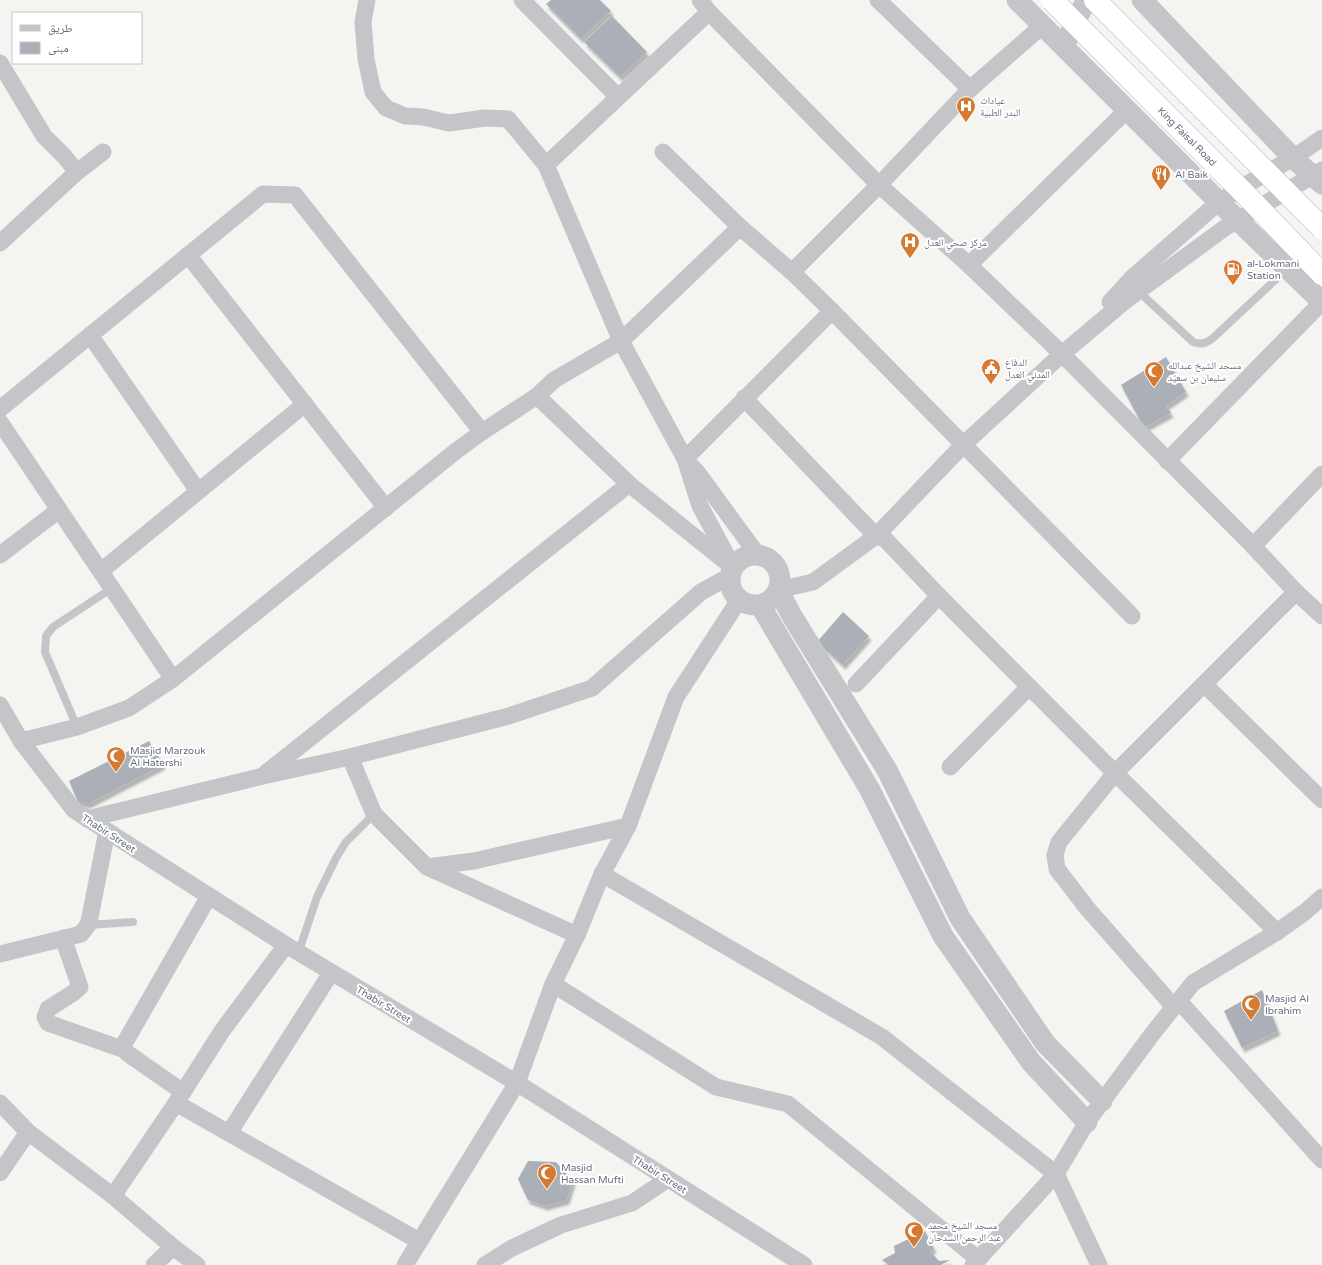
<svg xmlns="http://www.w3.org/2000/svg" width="1322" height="1265" font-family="'Varela Round','Noto Naskh Arabic',sans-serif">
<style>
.building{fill:#abafb7;filter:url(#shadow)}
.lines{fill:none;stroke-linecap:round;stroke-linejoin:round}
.service{stroke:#c3c5c9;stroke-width:8}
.minor{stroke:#c3c5c9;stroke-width:17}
.tertiary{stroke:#c3c5c9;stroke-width:21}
.trunk-bridge-casing{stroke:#b3b5b9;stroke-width:23;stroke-linecap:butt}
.trunk-bridge{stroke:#fff;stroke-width:22}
.labels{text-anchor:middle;stroke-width:4;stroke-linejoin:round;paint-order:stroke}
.poi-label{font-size:10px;fill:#666e80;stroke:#fff;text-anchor:start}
.street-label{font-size:10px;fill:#666e80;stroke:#fff}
</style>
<defs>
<filter id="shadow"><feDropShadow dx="2.5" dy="4.5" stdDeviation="1" flood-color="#0004"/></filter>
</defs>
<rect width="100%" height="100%" fill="#f4f4f1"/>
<g class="building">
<path d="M551,0h49l11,11 -30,28 -35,-35z"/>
<path d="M612,16l35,36 -27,25 -36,-35z"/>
<path d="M1166,357l20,35 -20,14 5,7 -27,15 -23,-43z"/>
<path d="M843,612l26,24 -26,29 -26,-23z"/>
<path d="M149,741l14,24 -75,39 -10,-2 -9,-21z"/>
<path d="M1262,990l16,41 -36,17 -18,-37z"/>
<path d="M528,1161l28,1 17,19 -6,19 -22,6 -17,-6 -10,-21z"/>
<path d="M925,1231l9,18 -4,2 9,10 11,-1 -9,5h-52l-7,-5 13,-7 -1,-7z"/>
</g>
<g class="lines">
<g class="service">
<path d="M1138,291l55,51c9,3 13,1 20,-4l74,-69"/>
<path d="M77,727l-32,-75 1,-16 7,-9 59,-39"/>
<path d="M88,925l45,-3"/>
<path d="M300,954l1,-9 16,-48 19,-39 10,-16 28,-28"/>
</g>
<g class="minor">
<path d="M367,0l-4,22 3,37 7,33 13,16 19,8 18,1 26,6 36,-5 23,1 38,46 75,176 64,118 15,47 33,61"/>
<path d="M522,0l96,97"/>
<path d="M700,0l9,12 170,173 90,80 93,89 191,192 43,46 26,24"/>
<path d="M878,0l92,89"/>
<path d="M0,63l44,73 20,20 13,16"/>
<path d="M663,152l77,75 52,45 40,39 300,305"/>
<path d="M546,165l163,-153"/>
<path d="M0,243l77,-71 26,-20"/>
<path d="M188,255l198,253"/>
<path d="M969,265l157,-154"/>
<path d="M792,272l87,-87 91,-96 72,-63"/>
<path d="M1110,302l22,-24 87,-76 30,-19 44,-25 29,-20"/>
<path d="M90,335l108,156"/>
<path d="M537,396l92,88 97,78"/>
<path d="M744,398l132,138 9,3 54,57 176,177 162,159"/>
<path d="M0,409l263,-215 32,1 187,237"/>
<path d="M0,422l173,257"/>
<path d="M685,459l147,-148"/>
<path d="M1167,461l155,-159"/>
<path d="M690,465l7,7 60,82"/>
<path d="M1253,546l69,-72"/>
<path d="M0,555l59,-45"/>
<path d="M101,571l204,-167"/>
<path d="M778,590l35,-8 63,-46 88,-92 98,-90 63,-53 101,-74 96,-57"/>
<path d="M856,684l83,-88"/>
<path d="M1204,684l118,116"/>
<path d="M0,705l21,36 53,69 212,135 231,138 287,182"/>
<path d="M21,741l56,-14 52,-19 44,-29 283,-228 26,-19 55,-36 17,-16 67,-39 119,-114"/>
<path d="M350,757l24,57 53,53 150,68"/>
<path d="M950,767l79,-80"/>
<path d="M266,773l363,-289"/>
<path d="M87,819l176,-43 87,-19 159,-41 83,-28 109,-96 29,-16"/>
<path d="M427,867l47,-6 154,-35"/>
<path d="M602,874l280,163 174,137 43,91"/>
<path d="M63,938l17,49 -7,6 -25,16 -3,8 3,6 77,27"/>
<path d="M0,954l81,-20 7,-9 2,-8 17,-86"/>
<path d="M553,984l163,103 72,17 190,155"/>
<path d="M1179,1001l143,159"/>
<path d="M1174,1007l-87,-99 -30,-39 -2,-14 4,-13 56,-69 181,-181"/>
<path d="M183,1092l-56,-39 -3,-5v-4l85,-148"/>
<path d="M0,1103l28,29 85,64 60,51 24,18"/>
<path d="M176,1103l243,138"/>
<path d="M229,1133l102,-160"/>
<path d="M0,1173l28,-41"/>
<path d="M113,1196l63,-93 46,-72 64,-86"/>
<path d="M154,1265l19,-18"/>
<path d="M405,1265l112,-182 36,-99 24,-49 25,-61 26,-48 48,-129 63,-97"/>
<path d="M485,1265l27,-17 49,-23 71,-22 36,-24"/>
<path d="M973,1265l83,-91 31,-52 66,-89 40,-50 84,-51 28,-20 17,-15"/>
</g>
<g class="tertiary">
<path d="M1017,0l202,202 103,100"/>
<path d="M1142,0l151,158 29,26"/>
<path d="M1068,38l14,-30 9,-8"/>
<circle cx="755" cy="580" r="25"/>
<path d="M778,590l14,26 95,154 73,148 85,125 57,58"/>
<path d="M760,605l110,185 73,146 88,126 56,60"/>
</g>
<defs>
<g id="trunk-bridge">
<path id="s1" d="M1052,0l198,199 72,75"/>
<path d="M1095,0l227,228"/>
</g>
</defs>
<use href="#trunk-bridge" class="trunk-bridge-casing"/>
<use href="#trunk-bridge" class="trunk-bridge"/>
</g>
<defs>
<symbol id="hospital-pin" viewBox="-11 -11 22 30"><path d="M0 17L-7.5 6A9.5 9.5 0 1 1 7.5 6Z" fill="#d47a31" stroke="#fff"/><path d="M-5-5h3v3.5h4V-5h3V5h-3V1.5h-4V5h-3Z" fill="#fff"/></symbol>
<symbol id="restaurant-pin" viewBox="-11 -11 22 30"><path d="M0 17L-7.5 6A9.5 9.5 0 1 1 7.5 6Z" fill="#d47a31" stroke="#fff"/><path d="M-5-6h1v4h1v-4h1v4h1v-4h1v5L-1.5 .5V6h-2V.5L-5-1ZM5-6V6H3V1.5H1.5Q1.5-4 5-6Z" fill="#fff"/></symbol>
<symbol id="fuel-pin" viewBox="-11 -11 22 30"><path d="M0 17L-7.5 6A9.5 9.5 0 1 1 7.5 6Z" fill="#d47a31" stroke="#fff"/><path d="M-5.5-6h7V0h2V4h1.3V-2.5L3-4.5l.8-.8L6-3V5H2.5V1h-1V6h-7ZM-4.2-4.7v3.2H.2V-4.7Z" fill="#fff"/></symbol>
<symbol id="civic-pin" viewBox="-11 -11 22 30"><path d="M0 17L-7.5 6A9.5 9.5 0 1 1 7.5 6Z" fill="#d47a31" stroke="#fff"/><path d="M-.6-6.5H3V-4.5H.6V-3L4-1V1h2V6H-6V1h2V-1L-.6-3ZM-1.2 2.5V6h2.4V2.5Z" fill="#fff"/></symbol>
<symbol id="mosque-pin" viewBox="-11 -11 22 30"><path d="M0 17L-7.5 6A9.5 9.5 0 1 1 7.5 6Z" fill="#d47a31" stroke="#fff"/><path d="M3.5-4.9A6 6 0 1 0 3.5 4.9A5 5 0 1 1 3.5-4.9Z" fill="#fff"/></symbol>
</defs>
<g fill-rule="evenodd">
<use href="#hospital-pin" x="955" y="95" width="22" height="30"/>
<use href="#restaurant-pin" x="1150" y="163" width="22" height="30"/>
<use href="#hospital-pin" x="899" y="231" width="22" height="30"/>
<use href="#fuel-pin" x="1222" y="258" width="22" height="30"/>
<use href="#civic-pin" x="980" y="357" width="22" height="30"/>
<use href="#mosque-pin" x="1143" y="360" width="22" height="30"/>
<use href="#mosque-pin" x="105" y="745" width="22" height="30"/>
<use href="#mosque-pin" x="1240" y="993" width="22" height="30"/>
<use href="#mosque-pin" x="536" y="1162" width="22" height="30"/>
<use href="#mosque-pin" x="903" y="1220" width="22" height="30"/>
</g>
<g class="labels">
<g class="poi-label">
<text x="980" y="104">عيادات<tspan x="980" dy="12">البدر الطبية</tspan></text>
<text x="1175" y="178">Al Baik</text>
<text x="924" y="246">مركز صحي العدل</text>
<text x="1247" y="267">al-Lokmani<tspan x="1247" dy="12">Station</tspan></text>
<text x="1005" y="366">الدفاع<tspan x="1005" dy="12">المدني العدل</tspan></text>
<text x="1168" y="369">مسجد الشيخ عبدالله<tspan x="1168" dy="12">سليمان بن سعيّد</tspan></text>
<text x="130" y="754">Masjid Marzouk<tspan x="130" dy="12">Al Hatershi</tspan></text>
<text x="1265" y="1002">Masjid Al<tspan x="1265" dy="12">Ibrahim</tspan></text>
<text x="561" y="1171">Masjid<tspan x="561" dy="12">Hassan Mufti</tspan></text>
<text x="928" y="1229">مسجد الشيخ محمد<tspan x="928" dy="12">عبد الرحمن السدحان</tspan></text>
</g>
<g class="street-label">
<text dy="4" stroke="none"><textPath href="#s1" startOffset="192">King Faisal Road</textPath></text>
<text transform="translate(109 833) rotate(33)" y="4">Thabir Street</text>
<text transform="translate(384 1004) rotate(31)" y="4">Thabir Street</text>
<text transform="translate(660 1174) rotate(32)" y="4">Thabir Street</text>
</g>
</g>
<rect x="12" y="12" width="130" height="52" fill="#ffffff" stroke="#c2c5cc"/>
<rect x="20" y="25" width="20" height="6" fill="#c3c5c9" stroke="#c2c5cc"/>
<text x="48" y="32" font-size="12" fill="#666e80">طريق</text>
<rect x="20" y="42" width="20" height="12" fill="#abafb7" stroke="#c2c5cc"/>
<text x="48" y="52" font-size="12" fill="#666e80">مبنى</text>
</svg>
